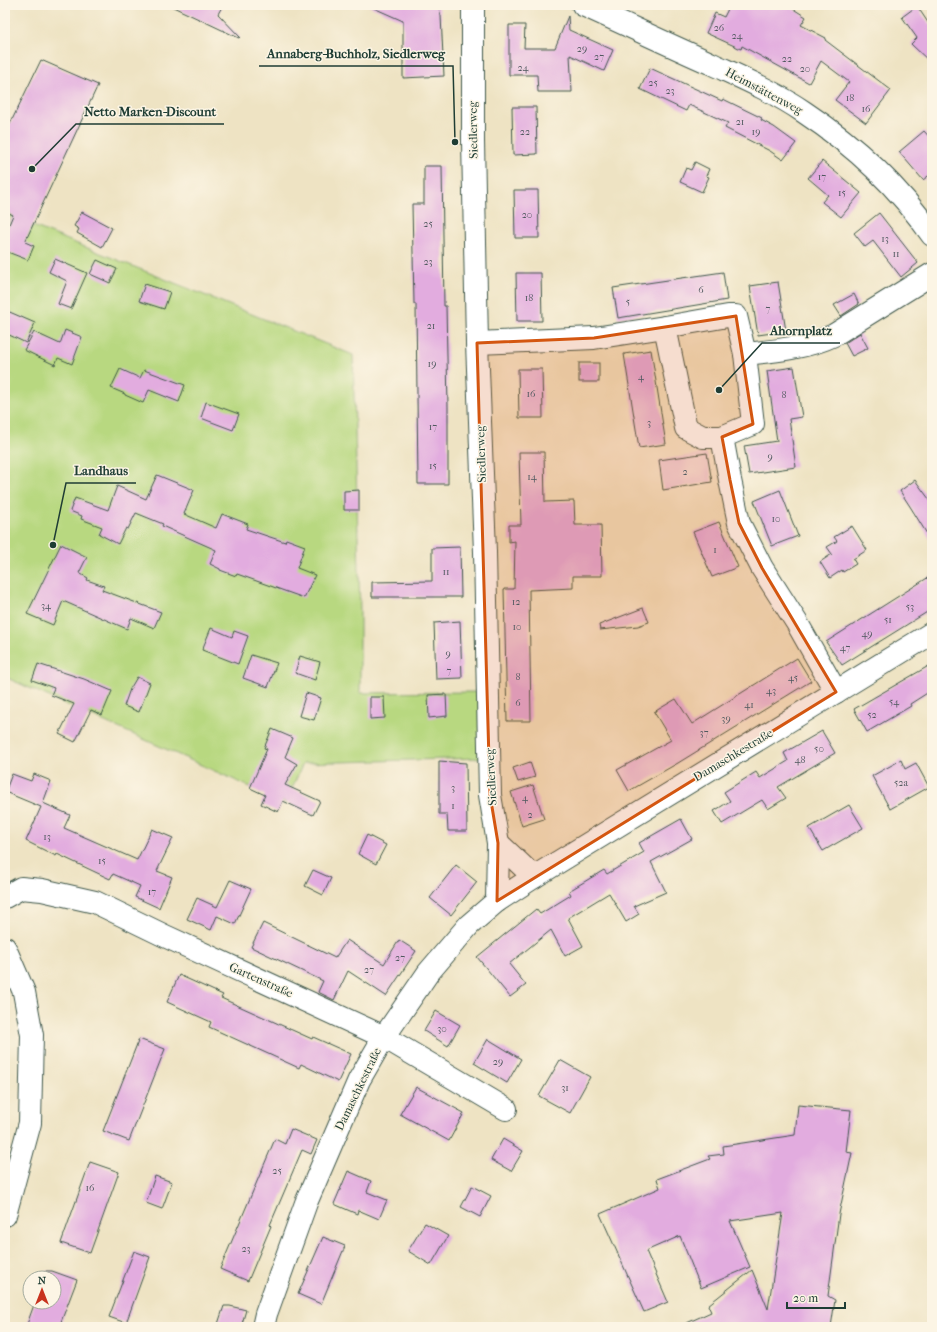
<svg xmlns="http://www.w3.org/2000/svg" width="937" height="1332" font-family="'IM FELL French Canon',serif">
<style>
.green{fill:#b8d880;stroke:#6c8a5a}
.building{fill:#e2acdf}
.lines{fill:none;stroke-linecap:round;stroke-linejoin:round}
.minor-casing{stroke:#3e5649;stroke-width:24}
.major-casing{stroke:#3e5649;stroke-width:24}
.minor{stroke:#fff;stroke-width:22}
.major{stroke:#fff;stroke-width:22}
.marked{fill:#d45610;fill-opacity:0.2;stroke:#d45610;stroke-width:3;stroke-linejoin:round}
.labels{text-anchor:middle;stroke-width:3;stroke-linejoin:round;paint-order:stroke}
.number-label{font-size:10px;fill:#50595f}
.street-label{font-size:12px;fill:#1f3d34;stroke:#fcf5e5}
.leader{fill:none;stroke:#1f3d34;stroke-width:1.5}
.callout-dot{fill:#1f3d34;stroke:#fcf5e5;stroke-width:1.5}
.callout-label{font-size:13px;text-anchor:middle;font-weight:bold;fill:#1f3d34;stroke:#fcf5e5;stroke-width:3;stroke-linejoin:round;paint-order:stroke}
</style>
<rect width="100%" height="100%" fill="#fcf5e5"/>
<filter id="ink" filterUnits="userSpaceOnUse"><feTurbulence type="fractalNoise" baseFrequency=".025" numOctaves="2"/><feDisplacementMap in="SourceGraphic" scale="8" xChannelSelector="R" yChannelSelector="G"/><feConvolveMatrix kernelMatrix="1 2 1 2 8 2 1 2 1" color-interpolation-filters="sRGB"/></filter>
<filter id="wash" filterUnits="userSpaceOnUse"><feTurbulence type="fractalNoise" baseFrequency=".012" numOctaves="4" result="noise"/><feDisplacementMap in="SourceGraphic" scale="16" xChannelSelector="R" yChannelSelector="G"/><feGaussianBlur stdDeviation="0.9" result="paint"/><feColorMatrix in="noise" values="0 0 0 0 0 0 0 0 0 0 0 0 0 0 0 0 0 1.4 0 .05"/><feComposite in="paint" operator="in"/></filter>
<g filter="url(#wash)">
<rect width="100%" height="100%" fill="#eee3c3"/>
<path class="green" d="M5,213l33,15 315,127 7,256v82l120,-1 3,66 -180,5 -17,40 -281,-126z"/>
<g id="blocks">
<g class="building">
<path d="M169,5h54l-5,9 22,23 -1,1z"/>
<path d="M367,5h71l3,11 3,60 -41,2v-57z"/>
<path d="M730,5h57l19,12 -5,8 25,13 -1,2 66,50 -25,33 -31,-23 14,-18 -28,-21 -12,22 -67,-37 -1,3 -35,-16 9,-20 9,4z"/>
<path d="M917,6l12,18 3,-2v42l-21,-20 6,-6 -15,-21z"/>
<path d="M568,16l1,14 44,20 -9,21 -34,-16 2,37h-34l-1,-17h-28v-50h16l-1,23h31z"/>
<path d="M41,60l57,25 -73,157 9,4 -6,14 -23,-9v-17l8,-19 -8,-4v-89l5,2z"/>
<path d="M650,68l72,33 1,-2 39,19 -1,2 13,7 22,16 -13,17 -13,-9 -45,-23 3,-5 -39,-18 -3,6 -46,-22z"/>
<path d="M512,107h24l1,47 -24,1z"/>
<path d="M924,131l8,9v33l-9,7 -24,-28z"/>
<path d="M822,161l39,32 -20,24 -19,-15 6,-7 -20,-17z"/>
<path d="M695,162l14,7 -3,7 3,1 -7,15 -22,-10 6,-14 5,2z"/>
<path d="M424,166h18l2,140h2l2,101v77h-30l-2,-180h-2l-2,-100h12z"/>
<path d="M514,190h24l1,48h-24z"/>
<path d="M82,212l30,16 -10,19 -25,-14 2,-4 -5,-3z"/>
<path d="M879,213l39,50 -17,14 -28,-36 -8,6 -11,-14z"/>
<path d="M55,259l32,14 -16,36 -13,-5 9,-23 -18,-9z"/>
<path d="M97,260l20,9 -7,14 -20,-9z"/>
<path d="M723,272l4,28 -109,18 -5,-30z"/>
<path d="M516,273h25l1,48h-25z"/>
<path d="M778,282l8,49 -28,4 -8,-49z"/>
<path d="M145,284l25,8 -6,17 -25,-8z"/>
<path d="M854,294l5,10 -18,12 -7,-11z"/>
<path d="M5,310l30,13 -9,20 -21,-10z"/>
<path d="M65,330l17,7 -10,27 -14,-6 -3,7 -31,-15 10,-18 26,12z"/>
<path d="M860,333l8,15 -16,8 -7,-13z"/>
<path d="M651,350l15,94 -27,4 -15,-94z"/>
<rect x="579" y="363" width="20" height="19"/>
<path d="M794,367l8,50 -13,2 7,48 -47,7 -5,-28 33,-5 -10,-70z"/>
<path d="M120,369l20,9 4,-8 41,15 -6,17 -30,-12 -6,13 -18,-8v-1l-14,-6z"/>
<path d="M518,369h24l1,49h-24z"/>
<path d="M206,402l33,12 -6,16 -32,-12z"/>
<path d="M519,452h25l1,50 29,-1 1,24h26l1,51h-29v12l-44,2 2,131h-24l-3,-132h10l1,-48 -6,1v-17h12z"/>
<path d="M707,453l5,29 -49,8 -4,-30z"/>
<path d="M157,475l37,15 -10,24 32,14 6,-14 26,10 -2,5 39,13 1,-3 19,7 -8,22 18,7 -11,23 -67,-24 -1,2 -16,-6v-1l-10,-5 6,-14 -54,-24 1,-2 -27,-11 -8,16 -2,-1 -8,16 -19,-10 3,-7 -21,-8 1,-3 -12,-5 5,-13 33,12 9,-24 29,13z"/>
<path d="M915,480l17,23v39l-21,-34 -11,-17z"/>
<path d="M359,490v20h-15v-19z"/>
<path d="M780,490l18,46 -26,10 -18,-45z"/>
<path d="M719,522l19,45 -26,10 -19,-45z"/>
<path d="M852,526l15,24 -14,9 3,5 -13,8 -1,-2 -12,8 -10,-16 12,-8 -5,-7 10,-6 -3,-4z"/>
<path d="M61,544l26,13 -8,16 9,5 -1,2 17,6 -2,4 59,22 -7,16 -23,-10 -4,11 -64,-28 -10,24 -26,-11z"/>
<path d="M460,547l1,50h-89v-15l60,-1v-33z"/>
<path d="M932,575v34l-90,56 -16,-23z"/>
<path d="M643,608l6,14 -11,4 -38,4 -1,-5z"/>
<path d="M460,621l2,57 -26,1 -2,-56z"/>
<path d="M211,628l21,9 2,-6 14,5 -10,28 -36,-14z"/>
<path d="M251,655l26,8 -9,24 -25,-9z"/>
<path d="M300,656l20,6 -5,18 -20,-7z"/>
<path d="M797,658l14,23 -133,82 -49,28 -12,-21 54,-30 -17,-28 22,-13 16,25z"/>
<path d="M38,664l46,15 28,12 -10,24 -11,-5 -16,32 -16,-8 15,-30 -23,-9 3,-7 -22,-8z"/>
<path d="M932,664v26l-22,14 1,2 -44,26 -13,-23z"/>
<path d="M137,677l13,6 -11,29 -15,-6 6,-17z"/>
<path d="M306,693l15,5 -7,22 -15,-4z"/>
<path d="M446,694l1,22 -18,2 -1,-23z"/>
<path d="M370,697h14l1,21 -15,1z"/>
<path d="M272,729l21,9 -8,19 12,7 -12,21 35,16 -7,14 -30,-14 -5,11 -17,-8 4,-9 -15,-7 17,-39 -3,-1z"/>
<path d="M822,731l13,22 -57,34 8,11 -18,11 -6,-9 -40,24 -8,-13 16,-10 -6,-9 32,-20 4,6 28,-17 -4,-8z"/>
<path d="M901,760l4,9 11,-6 13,24 -39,22 -18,-33z"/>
<path d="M439,761l27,2 1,68h-19l-1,-17h-8z"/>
<path d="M530,762l5,15 -17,5 -5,-14z"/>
<path d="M12,774l19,7 3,-7 17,7 -8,22 27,12 -6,13 73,32 15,-31 21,9 -16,33 15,6 -13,31 -24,-11 5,-11 -27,-12 -3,5 -53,-25 -1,2 -30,-15 15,-34 -36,-15z"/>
<path d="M533,785l11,34 -22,7 -11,-34z"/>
<path d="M849,805l14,23 -40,23 -14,-23z"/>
<path d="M681,819l11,20 -41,23 15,30 -32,14 5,8 -13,8 -17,-29 -41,25 15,28 -18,10 -14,-26 -42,34 17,21 -16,12 -33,-40 59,-48 4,5 31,-19 -2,-4 35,-21 3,4 37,-22 -5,-9z"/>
<path d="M367,835l19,10 -10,19 -18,-10z"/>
<path d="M456,865l21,17 -26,33 -21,-17z"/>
<path d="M313,870l18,8 -8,17 -18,-9z"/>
<path d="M230,880l21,9 -16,35 -18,-8 -6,14 -24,-11 10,-21 20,9z"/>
<path d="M263,923l72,35 12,-18 37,24 15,-24 17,11 -30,45 -38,-25 -14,29 -16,-8 5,-11 -72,-34z"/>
<path d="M179,975l44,20 -2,3 91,41 1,-2 38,17 -13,28 -37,-18 -2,4 -90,-41 2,-5 -44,-20z"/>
<path d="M436,1011l24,14 -12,21 -24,-15z"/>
<path d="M139,1039l26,10 -36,92 -26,-10z"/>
<path d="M488,1039l33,20 -14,24 -33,-20z"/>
<path d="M560,1060l30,17 -20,36 -31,-17z"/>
<path d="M416,1087l48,26 -15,28 -49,-27z"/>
<path d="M798,1105l53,5 -5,42 6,1 -13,61 -11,82 7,4 -4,27h-153l33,-15 -3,-7 44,-35 16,39 15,-96 -53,8 20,46 -49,21 -21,-52 -34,15 22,51 -24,10 -44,-98 60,-26 -3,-9 53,-20 -2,-3 16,-2 -1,-8 72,-11z"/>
<path d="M291,1129l26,11 -6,14 -9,-4 -32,75 1,1 -23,55 -28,-12 55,-130 10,5z"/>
<path d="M503,1139l20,12 -12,20 -20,-11z"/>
<path d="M90,1162l29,10 -29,81 -29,-10z"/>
<path d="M348,1171l23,10 -4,11 20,8 -8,19 -21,-9 -1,4 -23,-10z"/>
<path d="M155,1176l17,6 -10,27 -16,-6z"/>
<path d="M472,1186l19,10 -11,21 -19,-10z"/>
<path d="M425,1223l23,13 -17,29 -23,-14z"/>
<path d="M323,1237l22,9 -24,58 -23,-10z"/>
<path d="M134,1251l16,6 -24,66 -17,-6z"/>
<path d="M46,1271h6l25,9 -18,47h-33l9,-25h19v-24h-11z"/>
<path d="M224,1306h6l16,4 -5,17h-24z"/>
</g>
</g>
</g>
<g filter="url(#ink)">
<use href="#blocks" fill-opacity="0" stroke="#3e5649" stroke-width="1"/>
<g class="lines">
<defs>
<g id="minor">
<path d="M473,5v136l4,202 8,209 5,243 8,48 -1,58"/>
<path d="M583,5c42,19 84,39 127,58 32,15 65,29 94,49 50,33 94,74 128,123"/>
<path d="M665,327l21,101 17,9h19l31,-13 -8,-70"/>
<path d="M477,343l117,-5 71,-11 63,-11h8l9,38c29,-3 62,-6 89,-19l98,-61"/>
<path d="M722,437l8,43 9,43 23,45 35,55 39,69"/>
<path d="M498,843l36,34"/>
<path d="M5,897l16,-9 21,2 53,12 70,34 219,101 122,72"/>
<path d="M263,1327l3,-13 40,-111 53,-123 25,-43 44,-64 41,-48 28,-24 37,-24 398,-244"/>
</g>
<path id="major" d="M5,948l19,44 8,43 -2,88 -25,92"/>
</defs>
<use href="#minor" class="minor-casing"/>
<use href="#major" class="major-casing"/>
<use href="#minor" class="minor"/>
<use href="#major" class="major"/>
</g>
</g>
<path class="marked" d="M736,316l17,108 -31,13 8,43 9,43 23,45 74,124 -339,209 1,-58 -8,-48 -13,-452 117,-5z"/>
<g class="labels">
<g class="number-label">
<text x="719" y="31">26</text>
<text x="737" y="39">24</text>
<text x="582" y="52">29</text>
<text x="599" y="60">27</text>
<text x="787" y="62">22</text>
<text x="523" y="71">24</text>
<text x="805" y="72">20</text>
<text x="653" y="86">25</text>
<text x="670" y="94">23</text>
<text x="850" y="101">18</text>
<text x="866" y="112">16</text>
<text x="740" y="125">21</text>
<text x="525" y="135">22</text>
<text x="756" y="135">19</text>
<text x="822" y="180">17</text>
<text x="842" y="196">15</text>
<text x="527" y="218">20</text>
<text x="428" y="227">25</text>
<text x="885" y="242">13</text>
<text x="896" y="257">11</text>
<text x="428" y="265">23</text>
<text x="701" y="293">6</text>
<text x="529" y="301">18</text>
<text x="628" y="305">5</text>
<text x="768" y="312">7</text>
<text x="431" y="329">21</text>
<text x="432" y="367">19</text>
<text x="641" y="380">4</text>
<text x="531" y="397">16</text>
<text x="784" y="398">8</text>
<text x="649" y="426">3</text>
<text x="433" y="430">17</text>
<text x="770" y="460">9</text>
<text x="433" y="469">15</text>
<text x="685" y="475">2</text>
<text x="532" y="480">14</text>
<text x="776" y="522">10</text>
<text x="715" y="553">1</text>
<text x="446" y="575">11</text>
<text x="516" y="605">12</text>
<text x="46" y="609">34</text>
<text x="910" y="610">53</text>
<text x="888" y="623">51</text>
<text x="517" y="630">10</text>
<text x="867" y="637">49</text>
<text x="845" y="651">47</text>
<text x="448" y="657">9</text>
<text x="449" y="674">7</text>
<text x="518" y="680">8</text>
<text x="793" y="681">45</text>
<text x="771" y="694">43</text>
<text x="894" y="705">54</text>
<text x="518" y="706">6</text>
<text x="749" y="708">41</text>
<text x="872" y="718">52</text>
<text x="726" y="722">39</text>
<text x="704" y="736">37</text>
<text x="819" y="752">50</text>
<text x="800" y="763">48</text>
<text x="901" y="786">52a</text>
<text x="453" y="791">3</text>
<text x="525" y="801">4</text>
<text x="453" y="809">1</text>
<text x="530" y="818">2</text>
<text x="47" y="840">13</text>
<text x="102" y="864">15</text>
<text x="152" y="895">17</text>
<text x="400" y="961">27</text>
<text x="369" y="973">27</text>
<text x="442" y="1032">30</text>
<text x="498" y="1065">29</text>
<text x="565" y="1091">31</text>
<text x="277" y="1174">25</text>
<text x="90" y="1191">16</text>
<text x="246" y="1252">23</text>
</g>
<g class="street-label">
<text transform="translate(764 91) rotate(28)" y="4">Heimstättenweg</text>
<text transform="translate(473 130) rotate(-91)" y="4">Siedlerweg</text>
<text transform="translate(481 454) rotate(-92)" y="4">Siedlerweg</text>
<text transform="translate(733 755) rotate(-31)" y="4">Damaschkestraße</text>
<text transform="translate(491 777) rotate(-93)" y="4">Siedlerweg</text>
<text transform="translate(261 980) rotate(24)" y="4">Gartenstraße</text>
<text transform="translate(358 1089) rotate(-64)" y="4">Damaschkestraße</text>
</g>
</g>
<path class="leader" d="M455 142L453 66H259M32 169L76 124H224M719 390L762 343H840M53 545L66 483H136"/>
<g class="callout-dot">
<circle cx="455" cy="142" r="4"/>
<circle cx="32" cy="169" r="4"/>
<circle cx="719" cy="390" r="4"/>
<circle cx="53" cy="545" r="4"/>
</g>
<g class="callout-label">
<text x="356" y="58">Annaberg-Buchholz, Siedlerweg</text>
<text x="150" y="116">Netto Marken-Discount</text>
<text x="801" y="335">Ahornplatz</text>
<text x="101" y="475">Landhaus</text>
</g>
<rect width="937" height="1332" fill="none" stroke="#fcf5e5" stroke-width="20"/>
<g transform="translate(42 1290)"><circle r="19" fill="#fcf5e5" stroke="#a4ab9e"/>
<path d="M0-3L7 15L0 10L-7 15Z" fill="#c8321e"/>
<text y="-6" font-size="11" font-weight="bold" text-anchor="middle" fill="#1f3d34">N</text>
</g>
<path d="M787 1302v6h58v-6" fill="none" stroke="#1f3d34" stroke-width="2"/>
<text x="793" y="1302" font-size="12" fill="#1f3d34" stroke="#fcf5e5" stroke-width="3" paint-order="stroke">20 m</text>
</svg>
